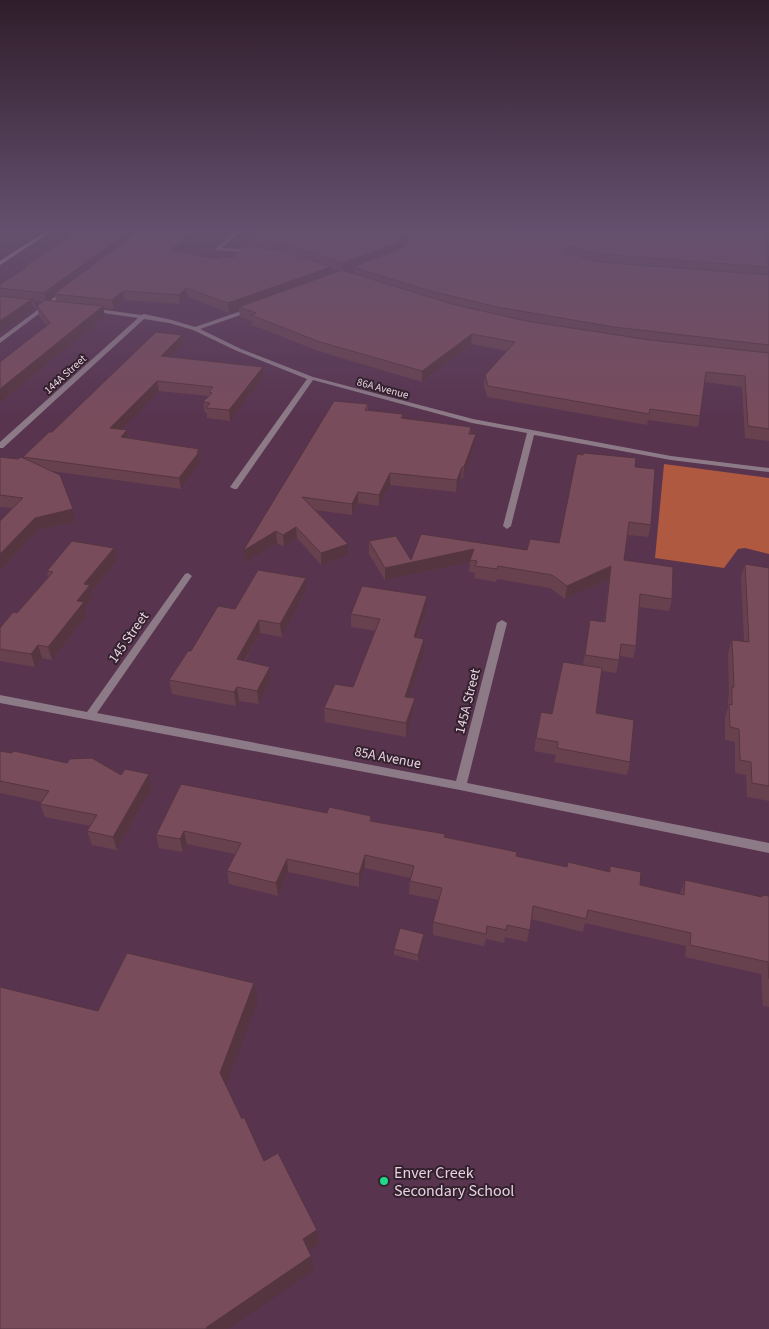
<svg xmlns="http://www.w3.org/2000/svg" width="769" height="1329" font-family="'Source Sans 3',sans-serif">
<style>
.forest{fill:#ae5940}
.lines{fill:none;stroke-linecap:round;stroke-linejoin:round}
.service{fill:#8d7a87;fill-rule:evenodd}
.minor{fill:#8d7a87;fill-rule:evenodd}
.secondary{fill:#b699ad;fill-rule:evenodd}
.wall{fill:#68414f;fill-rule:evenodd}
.shaded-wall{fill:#553540}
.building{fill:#794c5c;stroke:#553540}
.poi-dot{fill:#1dd988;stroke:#33222e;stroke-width:2}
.labels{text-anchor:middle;stroke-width:4;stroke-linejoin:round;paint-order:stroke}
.far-street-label{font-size:11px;fill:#e8d1e0;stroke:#33222e}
.street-label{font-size:14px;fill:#e8d1e0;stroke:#33222e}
.near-poi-label{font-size:16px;fill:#e8d1e0;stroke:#33222e;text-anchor:start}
</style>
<rect width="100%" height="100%" fill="#58344f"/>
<path class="forest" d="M664,464l105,14v76l-24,-6 -7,1 -14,19 -69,-10z"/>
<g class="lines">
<path class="service" d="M63,291l5,1 -68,51v-5z"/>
<g class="minor">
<path d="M236,231h5l-19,17 29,2 2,3 -37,-3v-2z"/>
<path d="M91,308l50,7 3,-1 28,6 23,7 58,-20 2,1v2l-55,19 41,20 72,28 160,42 198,37 98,12v4l-98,-12 -137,-25 -23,91 -4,3 -4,-3 24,-93 -55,-10 -159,-43 -76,109h-3l-4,-2 77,-108 -70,-28 -44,-21 -24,-7 -25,-4 -141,129h-3v-6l138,-124 -49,-7 -1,-1z"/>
<path d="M188,573l4,3 -95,137 359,68 41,-158 5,-3 5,3 -40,160 302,60v10l-309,-63 -460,-87v-8l87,17 98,-138z"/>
</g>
<path class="secondary" d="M46,231h6l-52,34v-4z"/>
</g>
<g class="wall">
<path d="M75,231h130l-25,21 35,7 17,-1 20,-11 -1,-7 10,-9h506l-2,6 4,27v5l-2,6h2v166l-24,-3 -3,-51 -37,-5 -5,34 -2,11 -50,-7 -1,5 -160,-28 -3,-11 1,-11 22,-24 -36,-7 -49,38 -101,-30 -69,-27v-4l-12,-4 -1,-8 -10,4 -41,-16 -8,7 -56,-4 -10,9 -11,-1 2,8 -105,87v-41l47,-36 -8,-10 -2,-10 6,-4 -9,-1 2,8h-2l-34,24v-49l24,-15v-2l47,-31v-2zM331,268l9,3 -9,3zM353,268l1,6 -10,-3h1zM55,295l1,6 -8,-1z"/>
<path d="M183,345l-12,12 92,10 1,10 -34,44 -23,-3v-5h-2l-2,-11 5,-6 -49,-5 -38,38 6,1 2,8 70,11 1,14 -19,26 -130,-18 25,51 -38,8 -38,41v-50l12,-13 -12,-1v-50l18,2 5,-1v-1l29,-25z"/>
<path d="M368,404v6l35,4v4l68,9v7l4,11 -12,33h-2l-5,14 -66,-7 -11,21 -21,-3 -6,12 -37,-5 33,34 1,11 -28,10 -24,-27 -13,9 -7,-4 -32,20z"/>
<path d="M635,467l16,58 -3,12 -20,-2 -4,25 48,39 -3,12 -30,-4 -3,39 -3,12 -13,-2 -4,17 -14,-2 -6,42 34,49 -3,13 -73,-13 2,-7 -22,-4 2,-13 16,-24 31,-49 7,-45 14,2 5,-43 -44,20 -15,-11 -53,-9 -1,3 -22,-4 1,-5 -6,-1 1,-10 -85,18 -16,-26v-13l42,19 116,-10 32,-7z"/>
<path d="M114,548l3,12 -25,32 1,6 -8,10 2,7 -35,45 -10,-2 -7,9 -35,-6v-33l17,-15 31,-36 -1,-6z"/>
<path d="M745,564l24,4v233l-22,-4 -1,-22 -11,-2v-31l-10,-2v-23l3,-9v-8l1,-5 -1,-42 4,-13 12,1 -3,-64z"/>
<path d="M306,578v12l-24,47 -22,-4 -15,28 25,6 1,13 -12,24 -20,-3 -3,5 -64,-12 -3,-14 22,-29 44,-42z"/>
<path d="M427,596v13l-9,28 6,15 -15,45 6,1 -1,13 -8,26 -81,-15 -1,-14 29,-21 23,-56 -25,-4v-13z"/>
<path d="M0,751l121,24 28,-1 3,13 -35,63 -25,-5 -5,-14 3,-5 -45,-9 -5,-13 2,-2 -42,-9z"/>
<path d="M327,813l44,3 1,5 73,17 71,18 51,11 42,5 1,-6 30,19 40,9 5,-14 76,17 1,-2 7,1v111l-6,-1 -2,-32 -76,-17 1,-11 -101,-23 -2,9 -52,-13 -4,23 -22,-5 -1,6 -18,-4 -2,7 -51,-11v-13l6,-22 -30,-6 1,-16 -45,-10 -6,19 -71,-15 -10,24 -49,-12 -2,-13 8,-17 -48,-10 -4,8 -24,-4 -3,-13z"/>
<path d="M424,941l-6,20 -24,-6v-6z"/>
</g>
<g class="shaded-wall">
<path d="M1,231h17l-18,11z"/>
<path d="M129,231h13l-88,63 1,1 -9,7 -2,-9z"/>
<path d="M194,231h11l-34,28 -1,-9z"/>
<path d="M408,234v9l-16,11 -39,13v1l-11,4v-9z"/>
<path d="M331,267v9l-92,31v2l-10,4 -1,-10z"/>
<path d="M186,288l2,9 -8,7 -1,-9z"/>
<path d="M123,291l1,9 -10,9 -2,-9z"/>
<path d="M31,300l3,9 -34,24v-12z"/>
<path d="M103,306l2,10 -105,87v-14z"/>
<path d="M472,334l-1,10 -49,38v-11z"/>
<path d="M182,335l1,10 -21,20 -1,-9z"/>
<path d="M263,367l1,10 -34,44 -1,-11z"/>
<path d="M157,381l2,10 -46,47 -3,-10z"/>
<path d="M127,430l2,10 -8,-3z"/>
<path d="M476,434l-1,11 -12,33 1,-11z"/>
<path d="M199,449l1,14 -19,26 -2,-11z"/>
<path d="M462,467l-1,11 -5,14 1,-12z"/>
<path d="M390,473v12l-11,21v-11z"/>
<path d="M358,492v11l-6,12v-11z"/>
<path d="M73,509l3,13 -38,8 -38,41v-17l35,-36z"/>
<path d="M296,527l1,11 -13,9 -1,-12z"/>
<path d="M276,531l1,12 -32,20 -2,-12z"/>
<path d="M348,544l1,11 -28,10v-12z"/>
<path d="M114,548l3,12 -25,32 1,6 -8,10 2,7 -35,45 -4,-13 29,-46 7,-17z"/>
<path d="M474,549l-4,13 -85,18v-12z"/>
<path d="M611,566l-2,13 -44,20 2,-13z"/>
<path d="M306,578v12l-24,47 -2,-13z"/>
<path d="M427,596v13l-14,41 1,-13z"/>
<path d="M259,620l1,13 -22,39 -1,-13z"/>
<path d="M424,639v13l-19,58v-13z"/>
<path d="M38,645l4,13 -7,9 -4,-13z"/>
<path d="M270,667l1,13 -12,24 -2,-13z"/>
<path d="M237,687l2,14 -3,5 -2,-14z"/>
<path d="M415,698l-1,13 -8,26v-14z"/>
<path d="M149,774l3,13 -35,63 -4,-13z"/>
<path d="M184,831l3,13 -4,8 -3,-13z"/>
<path d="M365,855v13l-6,19v-13z"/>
<path d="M287,859l1,13 -10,24 -2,-13z"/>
<path d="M424,934v7l-6,20v-6z"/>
<path d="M254,983l4,18 -34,89 -4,-17z"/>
<path d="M317,1230l2,14 -13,9 -3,-14z"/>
<path d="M311,1256l3,14 -86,59h-22l1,-2z"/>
</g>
<g class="building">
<path d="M75,231h54l-85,62 -44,-5v-4l26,-16 -2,-1 49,-33h-2z"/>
<path d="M139,231h55l-24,19 45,9 6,-3 11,2 13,-12 35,4 51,17 -103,36 -42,-15 -7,7 -56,-4 -11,9 -58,-6z"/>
<path d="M261,231h503l5,36 -170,-13 -31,-8 -5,5 35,11 171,13v70l-155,-18 -117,-20 -67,-16 -77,-24 45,-17 13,-10 -3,-6 -16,11 -50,18 -60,-20 -31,-3z"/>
<path d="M342,270l110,34 74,17 124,19 119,13v76l-21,-3 -3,-50 -39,-4 -6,44 -50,-7 -1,5 -161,-28 -3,-11 30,-33 -43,-8 -50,37 -102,-29 -69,-27 5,-2 -17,-6z"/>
<path d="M0,296l34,4h-3l-31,21z"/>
<path d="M45,300l58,6 -103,83v-27l50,-39 -13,-17z"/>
<path d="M156,332l26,3 -21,21 102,11 -34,43 -23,-2 4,-5 -7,-1 9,-9 -3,-1 4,-5 -56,-6 -47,47 17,2 -6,7 78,12 -2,3h2l-20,26 -156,-21 26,-25h3z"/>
<path d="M334,401l34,3 -3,6 38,4 -2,4 70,9 -2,7h7l-12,33h-2l-5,13 -67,-7 -11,22 -21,-3 -6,12 -50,-7 46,47 -27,9 -25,-26 -13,8 -7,-4 -33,20z"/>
<path d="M584,453l52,5 -1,9 20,2 -4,56 -22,-3 -5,38 49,7 -1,32 -32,-5 -4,52 -15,-2 -2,16 -34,-5 5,-35 15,2 6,-56 -44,20 -15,-11 -54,-9 -1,3 -22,-3 2,-5 -7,-1 4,-11 -89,19 -16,-27 27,-5 15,24 10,-26 106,16 3,-11 29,4 18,-89 6,1z"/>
<path d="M0,457l18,2 3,-2 39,18 13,34 -38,9 -35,36v-33l23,-23 -23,-3z"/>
<path d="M72,541l42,7 -30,36 6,1 -13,16 7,1 -36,45 -10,-2 -7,9 -31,-5v-21l13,-16 4,1 36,-41 -6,-1z"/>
<path d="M745,564l24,4v218l-17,-3 -1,-21 -11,-2 -1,-31 -9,-2 -1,-23 3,1v-18h2l-2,-47 17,2z"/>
<path d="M258,570l48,8 -26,46 -21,-4 -22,39 33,8 -13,24 -20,-4 -3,5 -65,-12 19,-29h3l27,-45 17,3z"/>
<path d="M362,586l65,10 -13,41 10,2 -19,58 10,1 -9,25 -82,-15 11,-24 18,3 27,-68 -29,-5z"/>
<path d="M563,662l39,6 -6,45 38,7 -4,42 -73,-14 1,-6 -22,-4 5,-26 11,2z"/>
<path d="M0,751l12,2 2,-2 53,12 3,-4 22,-1 29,17 4,-6 24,5 -36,63 -26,-6 10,-16 -57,-11 9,-13 -49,-10z"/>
<path d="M181,784l146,29 2,-6 42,9 -1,5 75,13 -1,3 73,15 -1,4 51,11 1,-5 42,10v-6l31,6 -1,13 44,10 1,-15 77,17v-2l7,1v83l-1,-17 -78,-17 1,-12 -103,-23 -2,9 -53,-13 -3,24 -23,-5 -1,5 -19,-4 -1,8 -53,-12 9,-34 -32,-7 4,-15 -49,-11 -6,19 -72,-15 -11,24 -49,-12 14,-28 -57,-12 -4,8 -24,-4z"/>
<path d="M400,928l24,6 -6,21 -24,-6z"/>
<path d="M127,953l127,30 -34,90 22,46 2,-2 20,44 14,-8 39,77 -14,9 8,17 -104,71 -1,2h-206v-342l98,24z"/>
</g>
<linearGradient id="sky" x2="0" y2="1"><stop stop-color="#301d2b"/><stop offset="0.55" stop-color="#64506e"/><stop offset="1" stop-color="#64506e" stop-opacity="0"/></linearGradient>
<rect width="769" height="417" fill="url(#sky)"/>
<circle class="poi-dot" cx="384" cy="1181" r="5"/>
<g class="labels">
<g class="far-street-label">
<text transform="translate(65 374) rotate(-42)" y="4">144A Street</text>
<text transform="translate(383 388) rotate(15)" y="4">86A Avenue</text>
</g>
<g class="street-label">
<text transform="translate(128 637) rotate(-55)" y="5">145 Street</text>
<text transform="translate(467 701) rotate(-76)" y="5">145A Street</text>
<text transform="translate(388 757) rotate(11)" y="5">85A Avenue</text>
</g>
<g class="near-poi-label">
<text x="394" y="1178">Enver Creek<tspan x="394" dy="18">Secondary School</tspan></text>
</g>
</g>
</svg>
